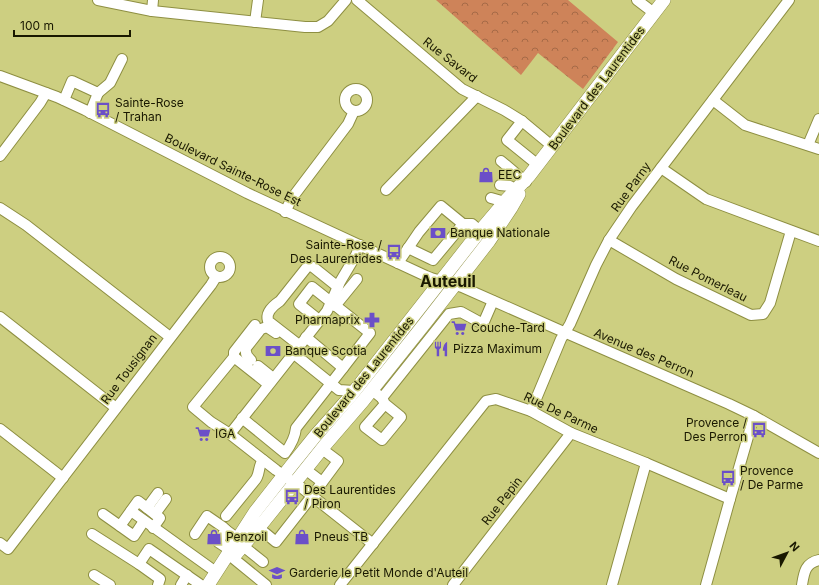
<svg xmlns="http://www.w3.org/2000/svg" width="819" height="585" font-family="Inter,sans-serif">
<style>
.forest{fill:url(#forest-crowns)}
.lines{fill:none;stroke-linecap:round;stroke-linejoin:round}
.minor-casing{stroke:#8e8f42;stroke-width:12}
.major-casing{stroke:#8e8f42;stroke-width:14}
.minor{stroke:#fff;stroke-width:10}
.major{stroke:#fff;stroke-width:13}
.labels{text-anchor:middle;stroke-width:3;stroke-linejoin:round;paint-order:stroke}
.street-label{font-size:12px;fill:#191800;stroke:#cdcf81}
.poi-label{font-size:12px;fill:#191800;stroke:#cdcf81;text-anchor:start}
.district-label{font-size:16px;font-weight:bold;fill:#191800;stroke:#cdcf81}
</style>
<defs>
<pattern id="forest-crowns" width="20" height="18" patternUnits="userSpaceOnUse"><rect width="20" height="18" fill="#ce8359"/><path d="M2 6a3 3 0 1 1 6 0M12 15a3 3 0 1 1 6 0" fill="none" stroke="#a66a47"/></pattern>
</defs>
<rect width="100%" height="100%" fill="#cdcf81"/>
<path class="forest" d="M436,0h132l50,42 -35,47 -45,-36 -17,22z"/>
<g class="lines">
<defs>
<g id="minor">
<path d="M98,0l54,11 153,16h13l10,-6 18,-21"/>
<path d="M357,0l105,89 42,21 18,11 30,25"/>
<path d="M637,0l17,13"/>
<path d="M152,11l1,-11"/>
<path d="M255,22l3,-22"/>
<path d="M0,76l57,21 28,13 162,83 179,83 5,2 31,9 95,42 172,75 25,12 65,37"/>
<circle cx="356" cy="100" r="11"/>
<path d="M98,93l12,-10 12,-24"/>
<path d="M64,100l8,-19 26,12 -8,20"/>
<path d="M713,100l32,25 74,24"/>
<path d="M522,121l-15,19 31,25"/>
<path d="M808,145l11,-26"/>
<path d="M0,156l40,-53 6,-10"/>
<path d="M501,161l25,21"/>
<path d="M661,168l45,31 113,42"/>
<path d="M500,185l10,1 9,8"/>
<path d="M386,190l91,-94"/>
<path d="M491,198l14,4 4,3"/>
<path d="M0,208l26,17 144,112"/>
<path d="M285,212l7,-14 56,-74 6,-13"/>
<path d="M609,240l67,39 75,36 12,-1 7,-11 21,-72"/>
<path d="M408,248l23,11 2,1 30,-36"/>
<circle cx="220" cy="267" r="10"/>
<path d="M398,263l21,-31 22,-26 22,18h9l8,7"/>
<path d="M335,306l22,-27"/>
<path d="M0,317l116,91"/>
<path d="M319,320l-20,-16 13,-17 58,46 -27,35"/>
<path d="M299,345l-31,-24c-3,-9 6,-16 12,-20l27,-34 2,-1 4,1 25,20"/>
<path d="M293,353l46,37 15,1"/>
<path d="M234,357v-5l21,-27"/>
<path d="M251,360c-4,-3 -6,-7 -5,-12l15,-19 6,-2 9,6"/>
<path d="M258,366l15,12"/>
<path d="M268,384l-34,-27 -41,50 18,15 19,12 46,36 26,18 71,56"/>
<path d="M372,390l10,8 67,-84 12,-2 22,12 10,-23"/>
<path d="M382,398l3,6 -20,23 17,13 19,-23 -16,-13"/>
<path d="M531,411l30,-72 9,-15 26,-59 13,-25 23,-34 29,-38 128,-168"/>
<path d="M242,418l43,35c6,-8 10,-15 11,-25l47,-60 -37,-31"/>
<path d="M0,429l63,49"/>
<path d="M230,434l97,-123 13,-29 16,-27 4,-10"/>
<path d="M305,469l17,13"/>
<path d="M147,508l11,-15"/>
<path d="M131,511l85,61"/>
<path d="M103,514l17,12 18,-25 22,17 -7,10"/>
<path d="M155,514l11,-15"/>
<path d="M226,516l30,-37c4,-6 2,-13 7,-19"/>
<path d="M253,523l23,19 36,-46 26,-35 -16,-12"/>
<path d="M120,526l14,10 10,-15"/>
<path d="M92,534l47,30 10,-15 52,36"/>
<path d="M195,534l12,-18 16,11 3,3"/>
<path d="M238,542l25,20"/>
<path d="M0,543l8,6 203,-264 5,-8"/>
<path d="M228,554l38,31"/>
<path d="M236,554l-18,-12 8,-12 18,13"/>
<path d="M139,564l21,15 -2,6"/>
<path d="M94,575l16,10"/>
<path d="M181,585l6,-10"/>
<path d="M340,585l146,-184 10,-2 35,12 40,22 75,30 84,36"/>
<path d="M453,585l118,-152"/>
<path d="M612,585l34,-122"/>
<path d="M706,585l24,-86 24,-83"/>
<path d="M802,585c2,-12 3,-22 17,-25"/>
</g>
<g id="major">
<path d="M236,554l29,-34 60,-75 38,-44 63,-79 63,-81 22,-33 8,-14"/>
<path d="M208,585l47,-73 36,-46 25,-31 33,-37 131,-167 28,-33 21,-22 135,-176"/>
</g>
</defs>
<use href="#minor" class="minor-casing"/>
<use href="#major" class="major-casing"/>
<use href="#minor" class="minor"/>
<use href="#major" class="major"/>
</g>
<defs>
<symbol id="bus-bare" viewBox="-9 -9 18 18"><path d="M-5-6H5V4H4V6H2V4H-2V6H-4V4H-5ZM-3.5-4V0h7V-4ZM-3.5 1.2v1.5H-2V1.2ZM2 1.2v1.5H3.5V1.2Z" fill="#6b4fc8" stroke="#cdcf81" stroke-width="2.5" paint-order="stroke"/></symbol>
<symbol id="shop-bare" viewBox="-9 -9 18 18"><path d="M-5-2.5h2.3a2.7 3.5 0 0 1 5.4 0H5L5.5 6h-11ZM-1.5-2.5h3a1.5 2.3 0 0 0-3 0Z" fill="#6b4fc8" stroke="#cdcf81" stroke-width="2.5" paint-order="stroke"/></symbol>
<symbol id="bank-bare" viewBox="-9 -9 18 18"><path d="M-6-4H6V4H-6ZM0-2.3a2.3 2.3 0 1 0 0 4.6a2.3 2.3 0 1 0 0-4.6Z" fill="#6b4fc8" stroke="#cdcf81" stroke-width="2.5" paint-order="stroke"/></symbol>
<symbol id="pharmacy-bare" viewBox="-9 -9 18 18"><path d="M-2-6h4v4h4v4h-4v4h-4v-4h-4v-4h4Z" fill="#6b4fc8" stroke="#cdcf81" stroke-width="2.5" paint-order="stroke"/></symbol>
<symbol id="supermarket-bare" viewBox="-9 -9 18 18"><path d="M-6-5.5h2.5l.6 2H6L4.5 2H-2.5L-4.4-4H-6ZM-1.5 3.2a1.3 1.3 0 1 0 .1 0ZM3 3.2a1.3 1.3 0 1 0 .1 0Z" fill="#6b4fc8" stroke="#cdcf81" stroke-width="2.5" paint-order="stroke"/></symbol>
<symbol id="restaurant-bare" viewBox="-9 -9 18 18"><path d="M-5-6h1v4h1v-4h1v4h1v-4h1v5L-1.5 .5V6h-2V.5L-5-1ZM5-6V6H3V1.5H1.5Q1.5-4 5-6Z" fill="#6b4fc8" stroke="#cdcf81" stroke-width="2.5" paint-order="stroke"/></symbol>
<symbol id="school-bare" viewBox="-9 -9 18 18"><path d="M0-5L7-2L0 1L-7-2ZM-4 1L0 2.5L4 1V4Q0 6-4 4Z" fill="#6b4fc8" stroke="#cdcf81" stroke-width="2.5" paint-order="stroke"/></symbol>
</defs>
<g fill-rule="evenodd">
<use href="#bus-bare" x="92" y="99" width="22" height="22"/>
<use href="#shop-bare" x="475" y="164" width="22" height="22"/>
<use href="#bank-bare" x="427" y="222" width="22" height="22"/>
<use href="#bus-bare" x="383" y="241" width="22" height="22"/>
<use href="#pharmacy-bare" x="361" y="309" width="22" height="22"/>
<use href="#supermarket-bare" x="448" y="317" width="22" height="22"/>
<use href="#restaurant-bare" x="430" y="338" width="22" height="22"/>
<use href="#bank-bare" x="262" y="340" width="22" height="22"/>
<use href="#bus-bare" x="748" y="419" width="22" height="22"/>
<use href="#supermarket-bare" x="192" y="423" width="22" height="22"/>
<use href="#bus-bare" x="717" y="467" width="22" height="22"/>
<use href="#bus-bare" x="281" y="486" width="22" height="22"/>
<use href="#shop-bare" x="203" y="526" width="22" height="22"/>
<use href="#shop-bare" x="291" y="526" width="22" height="22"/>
<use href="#school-bare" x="266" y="562" width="22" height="22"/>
</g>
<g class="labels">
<g class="street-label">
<text transform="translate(450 60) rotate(38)" y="4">Rue Savard</text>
<text transform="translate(597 88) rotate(-53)" y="4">Boulevard des Laurentides</text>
<text transform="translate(233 170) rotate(26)" y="4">Boulevard Sainte-Rose Est</text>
<text transform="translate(631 187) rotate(-54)" y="4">Rue Parny</text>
<text transform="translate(708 279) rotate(27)" y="4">Rue Pomerleau</text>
<text transform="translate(644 353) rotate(23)" y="4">Avenue des Perron</text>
<text transform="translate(129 369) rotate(-53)" y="4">Rue Tousignan</text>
<text transform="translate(364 377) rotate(-51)" y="4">Boulevard des Laurentides</text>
<text transform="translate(561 413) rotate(25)" y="4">Rue De Parme</text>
<text transform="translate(502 501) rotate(-52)" y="4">Rue Pepin</text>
</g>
<g class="poi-label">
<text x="115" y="107">Sainte-Rose<tspan x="115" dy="14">/ Trahan</tspan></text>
<text x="498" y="179">EEC</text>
<text x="450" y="237">Banque Nationale</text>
<text x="382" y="249" text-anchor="end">Sainte-Rose /<tspan x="382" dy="14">Des Laurentides</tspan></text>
<text x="360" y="324" text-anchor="end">Pharmaprix</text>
<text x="471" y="332">Couche-Tard</text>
<text x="453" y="353">Pizza Maximum</text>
<text x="285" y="355">Banque Scotia</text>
<text x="747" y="427" text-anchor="end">Provence /<tspan x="747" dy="14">Des Perron</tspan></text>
<text x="215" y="438">IGA</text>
<text x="740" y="475">Provence<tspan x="740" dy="14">/ De Parme</tspan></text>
<text x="304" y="494">Des Laurentides<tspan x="304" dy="14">/ Piron</tspan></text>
<text x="226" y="541">Penzoil</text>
<text x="314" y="541">Pneus TB</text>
<text x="289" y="577">Garderie le Petit Monde d'Auteil</text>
</g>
<g class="district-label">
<text x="448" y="287">Auteuil</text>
</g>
</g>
<g transform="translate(787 553) rotate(49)" stroke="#cdcf81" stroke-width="3" paint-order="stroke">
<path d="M0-3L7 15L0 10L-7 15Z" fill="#191800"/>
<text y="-6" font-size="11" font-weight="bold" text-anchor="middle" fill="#191800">N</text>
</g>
<path d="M14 30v6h116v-6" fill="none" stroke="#191800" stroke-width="2"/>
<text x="20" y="30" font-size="12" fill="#191800" stroke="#cdcf81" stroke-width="3" paint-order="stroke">100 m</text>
</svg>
